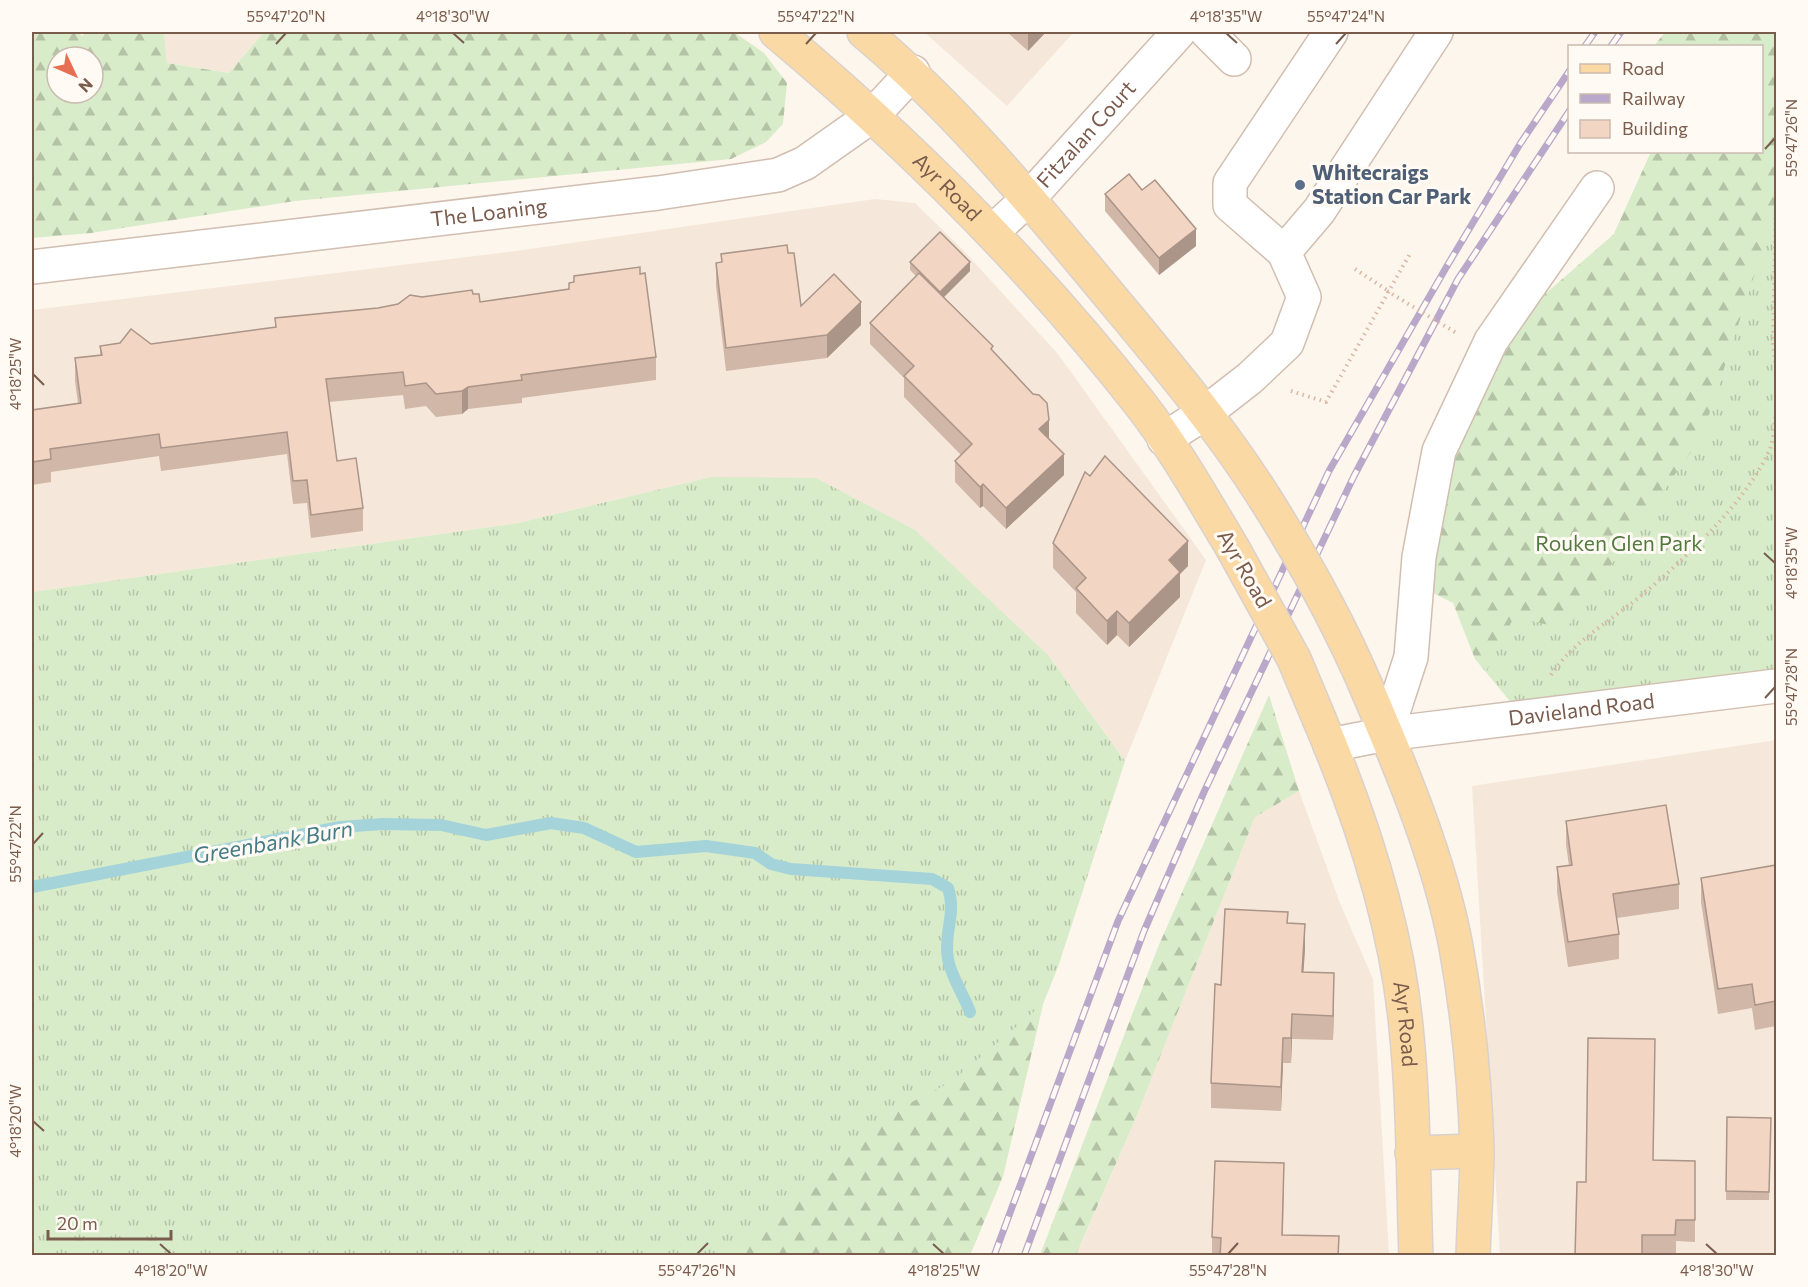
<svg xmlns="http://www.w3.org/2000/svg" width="1808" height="1287" font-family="Commissioner,sans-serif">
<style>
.residential{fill:#f5e8da}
.grass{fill:url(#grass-tufts)}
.forest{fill:url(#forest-firs);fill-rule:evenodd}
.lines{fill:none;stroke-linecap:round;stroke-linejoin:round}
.stream{stroke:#a5d3da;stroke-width:12}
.minor-casing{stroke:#d1beb0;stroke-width:36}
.major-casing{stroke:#dad1cd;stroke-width:36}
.path{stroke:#d9b8a5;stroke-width:4;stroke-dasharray:1.5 4.5;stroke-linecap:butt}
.minor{stroke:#fff;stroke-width:33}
.major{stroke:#fbd9a5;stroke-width:33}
.rail-casing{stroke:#b9a8c9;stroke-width:7}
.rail{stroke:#fffaf3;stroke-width:4.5;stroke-dasharray:14;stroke-linecap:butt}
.major-bridge-casing{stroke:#dad1cd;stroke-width:36;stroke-linecap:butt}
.path-bridge{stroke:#d9b8a5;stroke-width:4;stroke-dasharray:1.5 4.5;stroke-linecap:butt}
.major-bridge{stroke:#fbd9a5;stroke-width:33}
.wall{fill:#d1b7a8}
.shaded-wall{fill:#aa9588}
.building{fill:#f3d5c3;stroke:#aa9588;stroke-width:1.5}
.ticks{fill:none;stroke:#7a5c4d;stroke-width:2}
.service-dot{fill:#5c6f8a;stroke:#fffaf3;stroke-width:2}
.labels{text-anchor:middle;stroke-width:6;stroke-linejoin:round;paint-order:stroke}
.street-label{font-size:21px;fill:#7a5c4d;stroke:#fffaf3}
.service-label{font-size:21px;font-weight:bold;fill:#4e5e75;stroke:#fffaf3;text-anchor:start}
.park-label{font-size:21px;fill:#537a41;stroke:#fffaf3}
.water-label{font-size:22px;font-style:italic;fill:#437c86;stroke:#fffaf3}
.neatline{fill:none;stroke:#7a5c4d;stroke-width:2}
.ticks-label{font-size:15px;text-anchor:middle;fill:#7a5c4d}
</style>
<defs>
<pattern id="grass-tufts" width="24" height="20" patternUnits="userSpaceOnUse" patternTransform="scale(1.5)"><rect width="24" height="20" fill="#d8ecc9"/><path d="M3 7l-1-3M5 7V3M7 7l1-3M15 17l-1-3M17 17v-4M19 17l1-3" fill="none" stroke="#b4c2a5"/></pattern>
<pattern id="forest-firs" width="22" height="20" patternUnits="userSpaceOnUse" patternTransform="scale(1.5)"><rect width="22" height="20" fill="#d8ecc9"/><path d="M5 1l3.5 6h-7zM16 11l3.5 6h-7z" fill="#b4c2a5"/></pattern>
</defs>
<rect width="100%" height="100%" fill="#fdf6ec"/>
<g class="residential">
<path d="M164,32h100l-35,41 -62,-10z"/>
<path d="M924,32h150l-67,74z"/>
<path d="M875,199l40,4 49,48 94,103 148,206 -81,201 -77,-106 -337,-178 -193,46 -486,69v-282l484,-59z"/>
<path d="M1776,740v515h-276l-28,-469z"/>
<path d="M1299,791l41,112 33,76 16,276 -313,1 59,-136 120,-303z"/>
</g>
<g class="grass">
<path d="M1776,32v654l-253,31 -48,-58 139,-425 37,-82h111v-106z"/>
<path d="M711,477l105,1 99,52 133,125 77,106 -67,206 -15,37 -40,172 -33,79h-938v-663l486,-69z"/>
</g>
<g class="forest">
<path d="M32,32h46l4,4 5,-4h77l3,31 62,10 35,-41h470l30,21 23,30 -4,41 -17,18 -35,17 -436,42 -204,32 -59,5zM57,57h36v36h-36z"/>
<path d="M1665,32h111v177l-74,227 -136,193 -52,-12 -28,54 -11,-12 -22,-56 -36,-18 2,-28 72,-216 123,-107 37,-82h111v-106h-108z"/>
<path d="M1269,695l30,96 -44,26 -120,303 -59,135h-36l118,-308z"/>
<path d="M1043,1004l-40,172 -33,79h-252l104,-72 74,-73 55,-28z"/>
</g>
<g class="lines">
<path class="stream" d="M32,887l308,-60 43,-3 58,1 45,10 65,-12 33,5 52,24 70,-6 49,7 16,11 20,5 141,10 16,9c9,26 -5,45 0,71 3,18 16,36 22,53"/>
<defs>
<g id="minor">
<path d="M1207,32l27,27"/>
<path id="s1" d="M992,232l37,-34 150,-166"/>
<path d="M1284,252l35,-41 117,-179"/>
<path id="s2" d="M32,267l626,-74 120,-18 27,-12 68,-48 40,-43"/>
<path d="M1164,439l41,-26 45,-35 37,-35 17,-46 -20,-45 -54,-47v-22l101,-151"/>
<path d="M1386,734l25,-77 8,-100 20,-106 52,-110 106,-153"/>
<path id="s3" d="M1330,745l56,-11 390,-48"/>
</g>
<g id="major">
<path id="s4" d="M776,32c134,112 257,235 365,373 34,44 62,94 91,142"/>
<path d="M864,32c89,74 162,163 236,252 57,69 116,137 164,213"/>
<path d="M1365,684c35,81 75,176 91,263 12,66 19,136 21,204 0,34 -3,70 -4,105"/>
<path id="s5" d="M1320,721c41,96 76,201 86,306 8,76 7,153 10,229"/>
<path d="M1412,1153l65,-2"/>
</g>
</defs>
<use href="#minor" class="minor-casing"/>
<use href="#major" class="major-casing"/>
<g class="path">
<path d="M1776,199l-3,145 3,25"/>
<path d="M1355,269l32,21"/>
<path d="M1291,391l35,11 85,-150"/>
<path d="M1551,675c22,-33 56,-52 86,-76 44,-36 110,-97 133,-150 4,-11 4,-25 6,-36"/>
</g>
<use href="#minor" class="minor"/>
<use href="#major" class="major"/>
<defs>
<g id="rail">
<path d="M1585,46l10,-14"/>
<path d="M1611,46l10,-14"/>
<path d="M994,1256l124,-335 211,-450 118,-205 73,-122 50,-74"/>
<path d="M1024,1256l120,-325 60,-139 150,-316 104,-197 112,-169"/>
</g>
</defs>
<use href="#rail" class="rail-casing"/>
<use href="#rail" class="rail"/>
<defs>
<g id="major-bridge">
<path d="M1264,497c38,60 73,122 101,187"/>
<path d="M1232,547l62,112 26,62"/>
</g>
</defs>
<use href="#major-bridge" class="major-bridge-casing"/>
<path class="path-bridge" d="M1387,291l71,43"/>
<use href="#major-bridge" class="major-bridge"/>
</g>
<g class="wall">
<path d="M1007,32h39l-18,19z"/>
<path d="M1142,190l54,56 -37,29 -54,-64v-17z"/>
<path d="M788,253l13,53 60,19 -34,33 -101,13 -10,-85v-23l5,-1v-8z"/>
<path d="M910,262l60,9 -26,26 49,54 56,87 15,37 -58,54 -23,-23 -3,2 -25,-26v-21l6,-6 -57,-58v-19l-34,-34v-21l46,-47 -6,-6z"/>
<path d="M640,274l16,83v23l-134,18v5l-54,6 -6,5 -26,3 -10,-11 -21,3 -2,-14 -74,7 8,59 26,47v23l-52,7 -4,-35 -14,1 -6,-50 -126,17 -2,-15 -108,16v10l-19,3v-75l46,-7 -3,-22v-23l25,-3v-9l20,-3 31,1 124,-17v-9l103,-10 20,-4 24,-7 51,-3 7,8 89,-12v-7l5,-1v-6z"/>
<path d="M1053,543l135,23 -8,8v23l-51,50 -12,-12 -10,10 -31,-32v-21l-23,-24z"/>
<path d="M1566,821l113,63v25l-62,9 2,16v25l-51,8 -11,-75v-25l12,-1 -3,-21z"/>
<path d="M1776,865v161l-21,4 -3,-22 -34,6 -17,-112v-24z"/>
<path d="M1288,923l17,26 -2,23 31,26 -1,42 -41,-1 -1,24h-8l-2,48 -70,-3v-25l10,-98z"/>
<path d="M1727,1117l44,1 -2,82h-43z"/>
<path d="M1653,1161h42v81l-19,-1v15h-101l11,-74z"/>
<path d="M1284,1184l-1,51 56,21h-127v-19z"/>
</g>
<g class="shaded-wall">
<path d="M1031,32h15l-18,19v-17z"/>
<path d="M1196,229v17l-37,29v-17z"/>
<path d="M970,262v9l-30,30v-9z"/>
<path d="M861,302v23l-34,33v-23z"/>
<path d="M468,387v22l-6,5v-23z"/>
<path d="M1049,420v21l-10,-12z"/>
<path d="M1064,454v21l-58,54v-21z"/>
<path d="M983,484v22l-3,2v-21z"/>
<path d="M1188,541v25l-8,8v23l-51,50v-24l40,-63z"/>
<path d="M1117,611v24l-10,10v-24z"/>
<path d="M1305,924v25l-3,48v-25z"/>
<path d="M1334,973v25l-1,42v-24z"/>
<path d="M1292,1014v25l-1,24v-25z"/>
<path d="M1283,1038v25l-2,48v-24z"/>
</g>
<g class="building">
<path d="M1129,174l13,16 13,-10 41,49 -37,29 -54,-64z"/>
<path d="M940,232l30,30 -30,30 -30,-30z"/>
<path d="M787,245l1,8h6l7,53 33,-32 27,28 -34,33 -101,13 -10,-85 6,-1 -1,-8z"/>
<path d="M640,267v7l5,-1 11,84 -135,18 1,5 -54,7 -6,4 -26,3 -10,-11 -21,3 -2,-14 -77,7 11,82 19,-3 7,50 -52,7 -4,-35 -14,1 -6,-49 -126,16 -2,-14 -109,15 1,10 -19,3v-52l49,-7 -6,-45 27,-3 -2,-9 20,-3 11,-14 20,15 125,-17 -1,-9 103,-10 20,-4 12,-9 12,2 50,-7 1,4h6l1,8 89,-13v-6l5,-1v-6z"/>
<path d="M919,273l74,73 -2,3 42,45 6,1 8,8 2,17 -10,9 25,25 -58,54 -23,-24 -3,3 -25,-26 17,-17 -68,-68 10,-10 -44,-43z"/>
<path d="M1105,456l83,85 -19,19 11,12 -51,51 -12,-12 -10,10 -31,-33 10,-10 -33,-35 32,-71 5,4z"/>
<path d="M1666,805l13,79 -66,10 6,40 -51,8 -11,-75 15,-2 -6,-44z"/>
<path d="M1776,865v136l-21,4 -3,-21 -34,5 -17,-111z"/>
<path d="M1225,909l63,3 -1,11 18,1 -3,48 32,1 -1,43 -41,-2 -1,24h-8l-2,49 -70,-4 4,-99 6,1z"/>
<path d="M1588,1038l67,1 -2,121 42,1v59h-19l-1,15h-33v21h-67l2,-74h9z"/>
<path d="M1727,1117l44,1 -2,74 -43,-1z"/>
<path d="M1215,1161l69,2 -2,72 57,1 -1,20h-118l1,-18 -9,-1z"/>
</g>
<path class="ticks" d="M453,33l11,10M1226,33l11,10M276,44l10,-11M806,44l10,-11M1336,44l10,-11M1765,149l10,-11M33,374l11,11M1764,553l11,10M1765,698l10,-11M33,844l10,-11M33,1121l11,10M160,1244l11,10M933,1244l11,10M1706,1244l11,10M697,1254l11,-11M1228,1254l10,-11"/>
<circle class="service-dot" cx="1300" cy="185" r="6"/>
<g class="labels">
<g class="street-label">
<text dy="7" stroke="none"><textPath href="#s1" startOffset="136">Fitzalan Court</textPath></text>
<text dy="7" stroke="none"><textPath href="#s4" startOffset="231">Ayr Road</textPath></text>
<text dy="7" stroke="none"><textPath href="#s2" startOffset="460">The Loaning</textPath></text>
<text transform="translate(1244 569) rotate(60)" y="7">Ayr Road</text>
<text dy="7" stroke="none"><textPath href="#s3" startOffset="254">Davieland Road</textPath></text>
<text dy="7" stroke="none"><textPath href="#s5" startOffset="316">Ayr Road</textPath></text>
</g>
<g class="service-label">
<text x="1312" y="180">Whitecraigs<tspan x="1312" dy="24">Station Car Park</tspan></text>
</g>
<g class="park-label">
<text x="1619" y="551">Rouken Glen Park</text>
</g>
<g class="water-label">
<text transform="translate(273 842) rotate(-10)" y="8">Greenbank Burn</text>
</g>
</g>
<rect width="1808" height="1287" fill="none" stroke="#fffaf3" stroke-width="66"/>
<rect x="1568" y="45" width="195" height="108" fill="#fffaf3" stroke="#cabbb1" stroke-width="1.5"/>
<rect x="1580" y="64" width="30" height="9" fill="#fbd9a5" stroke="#cabbb1" stroke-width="1.5"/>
<text x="1622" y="75" font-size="18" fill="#7a5c4d">Road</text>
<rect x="1580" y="94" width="30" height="9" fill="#b9a8c9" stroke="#cabbb1" stroke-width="1.5"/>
<text x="1622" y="105" font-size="18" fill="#7a5c4d">Railway</text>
<rect x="1580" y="120" width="30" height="18" fill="#f3d5c3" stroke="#cabbb1" stroke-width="1.5"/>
<text x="1622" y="135" font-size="18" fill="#7a5c4d">Building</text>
<g transform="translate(75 75) rotate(134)"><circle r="28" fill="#fffaf3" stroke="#cabbb1" stroke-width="1.5"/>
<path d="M0-4.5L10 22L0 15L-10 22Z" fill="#e76f51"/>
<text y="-9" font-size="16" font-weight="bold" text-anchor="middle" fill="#7a5c4d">N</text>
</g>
<path d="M48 1230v9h123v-9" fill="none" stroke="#7a5c4d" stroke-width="3"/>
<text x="57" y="1230" font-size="18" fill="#7a5c4d" stroke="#fffaf3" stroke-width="4.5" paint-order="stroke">20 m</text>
<rect x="33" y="33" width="1742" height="1221" class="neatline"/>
<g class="ticks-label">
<text x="286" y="22">55°47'20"N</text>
<text x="453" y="22">4°18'30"W</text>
<text x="816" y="22">55°47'22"N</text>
<text x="1226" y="22">4°18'35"W</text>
<text x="1346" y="22">55°47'24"N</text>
<text transform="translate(1792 138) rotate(-90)" y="5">55°47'26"N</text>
<text transform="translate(16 374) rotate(-90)" y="5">4°18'25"W</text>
<text transform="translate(1792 563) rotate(-90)" y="5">4°18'35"W</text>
<text transform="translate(1792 687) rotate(-90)" y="5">55°47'28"N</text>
<text transform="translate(16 844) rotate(-90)" y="5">55°47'22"N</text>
<text transform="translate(16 1121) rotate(-90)" y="5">4°18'20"W</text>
<text x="171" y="1276">4°18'20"W</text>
<text x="697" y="1276">55°47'26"N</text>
<text x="944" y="1276">4°18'25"W</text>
<text x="1228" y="1276">55°47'28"N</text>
<text x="1717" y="1276">4°18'30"W</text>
</g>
</svg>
